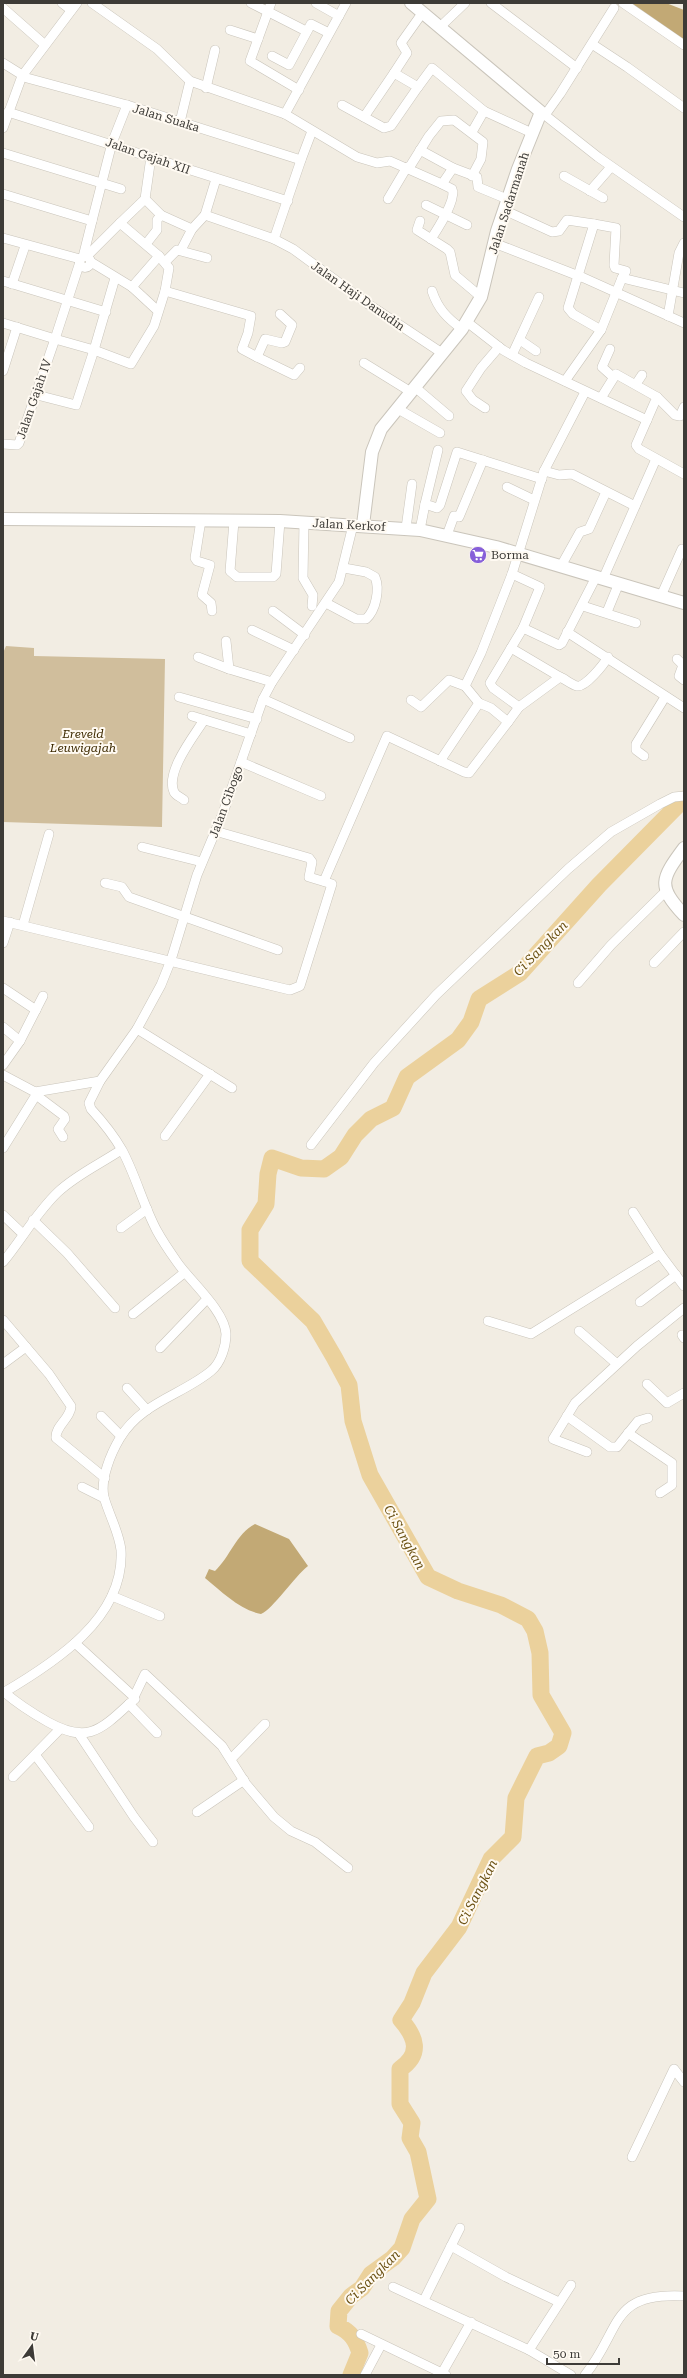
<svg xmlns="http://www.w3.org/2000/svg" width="687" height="2378" font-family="'Roboto Serif',serif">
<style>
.green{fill:#d0be9c}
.forest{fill:#c2a975}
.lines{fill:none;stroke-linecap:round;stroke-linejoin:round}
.river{stroke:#ebd19c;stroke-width:17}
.minor-casing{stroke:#cac5bb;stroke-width:10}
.major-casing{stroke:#cac5bb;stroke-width:14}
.minor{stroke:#fff;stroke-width:9}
.major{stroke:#fff;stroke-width:12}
.labels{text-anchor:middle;stroke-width:4;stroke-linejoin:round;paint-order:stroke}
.street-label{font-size:12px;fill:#3d3b37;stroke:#fffaf2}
.poi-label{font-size:12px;fill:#3d3b37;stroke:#fffaf2;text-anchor:start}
.park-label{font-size:12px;font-style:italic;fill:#3d2a00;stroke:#fffaf2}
.water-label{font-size:13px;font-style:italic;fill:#6b5113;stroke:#fffaf2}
</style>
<rect width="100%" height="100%" fill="#f2ede3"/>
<path class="green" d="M6,646l28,2v8l131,3 -3,168 -159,-5v-169z"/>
<g class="forest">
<path d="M628,3h38l18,7v31z"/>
<path d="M255,1524l34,15 19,27c-14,11 -35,43 -47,48 -21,-4 -39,-22 -56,-36l4,-9 6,2c15,-14 21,-37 40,-47z"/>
</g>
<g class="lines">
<path class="river" d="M351,2375l9,-22c-4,-13 -9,-21 -22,-27l1,-15 12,-15 11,-8 9,-14 22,-16 9,-10 10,-29 16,-20 -10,-47 -8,-14 2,-15 -12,-19v-35c22,-15 16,-32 1,-49l11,-17 12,-30 35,-46 32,-68 22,-22 3,-39 21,-42 12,-3 10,-7 4,-13 -22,-38 -1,-42 -5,-22 -7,-12 -27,-14 -43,-14 -30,-14 -58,-102 -17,-54 -4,-36 -15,-28 -21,-36 -63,-60v-31l16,-26 2,-30 4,-16 29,10 23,1 17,-12 14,-22 16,-16 22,-11 14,-31 51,-37 13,-18 8,-23 41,-26 79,-88 85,-86"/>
<defs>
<g id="minor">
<path d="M62,3l9,7"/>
<path d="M92,3l65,46 33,32 95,33 72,43 20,6 13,-2 52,23 11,-16"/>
<path d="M251,3l55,28"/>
<path d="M271,3l-21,58 49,29"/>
<path d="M316,3l23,13"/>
<path d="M491,3l86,65"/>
<path d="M623,3l61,42"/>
<path d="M3,8l42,37"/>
<path d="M440,27l25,-24"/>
<path d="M230,30l28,9"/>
<path d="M592,44l35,23 57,41"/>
<path d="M272,56l17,9 22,-41 18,9"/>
<path d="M3,63l24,15 100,27 174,55 11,-29"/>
<path d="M418,87l14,-19 52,43 48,22"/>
<path d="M206,88l9,-38"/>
<path d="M342,105l42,23 7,-2 27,-39 -24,-14 13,-20 -6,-10 22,-31"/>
<path d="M8,112l280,89"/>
<path d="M541,112l57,45 86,60"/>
<path d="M285,114l61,-111"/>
<path d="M545,115l15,-21 54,-86"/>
<path d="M364,117l30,-44"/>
<path d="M180,122l10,-41"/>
<path d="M3,128l19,-52 55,-73"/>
<path d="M472,132l12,-21"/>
<path d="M420,150l33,18 24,9 1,10 29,12"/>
<path d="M3,153l118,36"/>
<path d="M409,168l20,-32 12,-15 13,-1 29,22 -2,17 -9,17"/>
<path d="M564,176l39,22"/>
<path d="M590,191l21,-24"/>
<path d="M3,194l89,27 -9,36"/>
<path d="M145,199l16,16 31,14"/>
<path d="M388,199l19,-32"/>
<path d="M426,205l41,20"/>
<path d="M504,210l48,22 7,-1 8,-11 27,4"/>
<path d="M205,215l11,-36"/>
<path d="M92,221l20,-78 15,-38"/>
<path d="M420,221l-3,9 30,19 3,3 5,23 26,22"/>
<path d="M120,223l25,-24 6,-42"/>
<path d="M3,238l77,21"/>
<path d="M274,239l27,-79"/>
<path d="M431,239c6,-9 26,-40 21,-50l-10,-5"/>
<path d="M494,243l90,35 100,45"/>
<path d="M146,244l11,-14v-10l4,-5"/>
<path d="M181,250l11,-21 13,-14 69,24 19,10 75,55 74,49"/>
<circle cx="85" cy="262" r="5.5"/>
<path d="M91,262l41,25 26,24"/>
<path d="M165,262l12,-12 30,8"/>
<path d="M3,281l103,31"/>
<path d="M12,284l13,-38"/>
<path d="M132,287l27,-31"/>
<path d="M165,291l86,25 -3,17 -6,16 15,8 8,-18 17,4 3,-1 7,-17 -12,-11"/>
<path d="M432,291c6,18 15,27 30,38"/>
<path d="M668,316l11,-63 5,-10"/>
<path d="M467,322l36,28 23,13 121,57"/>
<path d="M3,323l52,16 25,-77"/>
<path d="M601,330l-28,-16 -5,-6 26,-84 22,4 -2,37 1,3 11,3 -4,7"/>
<path d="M520,340l16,11"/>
<path d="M610,349l-8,18 11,10"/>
<path d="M512,355l27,-58"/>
<path d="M257,357l37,18 6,-7"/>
<path d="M364,363l47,29"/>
<path d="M3,371l14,-44"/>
<path d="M565,381l36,-51 21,-52 62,15"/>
<path d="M636,384l6,-9"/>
<path d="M416,388l33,28"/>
<path d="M37,395l39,10 18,-55 37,14 23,-38 11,-35 4,-23 -10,-12 -39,-33 -33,33"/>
<path d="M657,397l18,18 5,1 4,-9"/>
<path d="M601,398l15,-24 41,23 -21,48 3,4 45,25"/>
<path d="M485,408l-12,-8 -7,-9 15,-23 18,-21"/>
<path d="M398,409l42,24"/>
<path d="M3,444l14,1 2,-2 36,-104 39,11 21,-72"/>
<path d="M438,450l-13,54 12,4 3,-3 17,-53 85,27"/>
<path d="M544,471l15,4 13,-1 63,32"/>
<path d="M507,487l27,13"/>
<path d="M201,520l-6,38 2,3 13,4 -8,30 9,8 1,8"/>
<path d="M234,521l-4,50 7,6h36l3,-3 4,-53"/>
<path d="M304,522l-1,56 10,17 -1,11"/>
<path d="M406,528l6,-44"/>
<path d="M420,530l5,-26"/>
<path d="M447,535l7,-19 5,1 24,-57"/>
<path d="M561,566l19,-34 9,-3 17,-37"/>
<path d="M512,574l28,13 -17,41 36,17 3,-2 34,-66"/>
<path d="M603,579l53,-120"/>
<path d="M661,596l21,-47"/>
<path d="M326,603l30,16h10c10,-9 14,-30 9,-42l-9,-5 -22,-4"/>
<path d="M583,606l53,17"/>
<path d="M273,611l32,24"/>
<path d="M607,612l12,-29"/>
<path d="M523,628l-33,55 3,5 26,19 41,-30c5,2 12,8 17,9 8,2 27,-22 31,-29"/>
<path d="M252,630l42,20"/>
<path d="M567,632l117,76"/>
<path d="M226,641l3,28 43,13"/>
<path d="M511,648l49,29"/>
<path d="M198,657l31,12"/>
<path d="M677,659l6,6 -4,11 5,4"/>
<path d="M179,697l78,22"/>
<path d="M263,699l87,39"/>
<path d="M411,700l10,7 28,-27 16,6"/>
<path d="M192,716l59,18"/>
<path d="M508,722l11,-15"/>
<path d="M644,756l-8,-6v-6l29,-47"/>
<path d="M440,761l39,-58 -14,-17 16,-33 31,-79 32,-103 41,-79"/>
<path d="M241,762l80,34"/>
<path d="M184,800c-3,-3 -8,-4 -10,-8 -9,-20 20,-56 30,-72"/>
<path d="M142,847l60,15"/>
<path d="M324,881l63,-145 77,36 5,1 39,-51 -17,-14 -12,-5"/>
<path d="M105,883l17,4 7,10 149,53"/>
<path d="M3,921l287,69 10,-4 32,-102 -23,-7 3,-15 -3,-4 -94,-27"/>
<path d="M23,925l26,-91"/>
<path d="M3,943l7,-21"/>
<path d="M654,963l30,-31"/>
<path d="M578,983l33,-38 55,-54"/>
<path d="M3,988l33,22"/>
<path d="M3,1027l17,14"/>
<path d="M137,1029l95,59"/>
<path d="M3,1065l17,-24 23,-45"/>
<path d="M3,1075l32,17 65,-11"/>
<path d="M36,1095l28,21 1,3 -7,10 5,8"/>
<path d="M165,1136l45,-62"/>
<path d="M311,1145l63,-82 62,-68 132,-126 43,-37 49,-28 14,-7 10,-1"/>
<path d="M3,1148l33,-53 -1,-3"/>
<path d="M633,1212l27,42 24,32"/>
<path d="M3,1215l20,19"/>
<path d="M33,1220l34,33 48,55"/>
<path d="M121,1228l26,-19"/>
<path d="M3,1262c19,-23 33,-49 55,-70 18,-17 42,-28 63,-42"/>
<path d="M640,1302l36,-27"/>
<path d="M133,1314l51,-41"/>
<path d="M3,1320l46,54 22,32c0,12 -16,20 -15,32l49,40"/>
<path d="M488,1321l43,13 129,-80"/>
<path d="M579,1331l38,33"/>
<path d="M682,1335l2,3"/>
<path d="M160,1348l47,-49"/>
<path d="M3,1364l23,-17"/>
<path d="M647,1384l20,19 17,-10"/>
<path d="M127,1388l20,22"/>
<path d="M101,1416l20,20"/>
<path d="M567,1416l43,31h7l21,-26 10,-3"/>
<path d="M628,1433l44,30v22l-12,8"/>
<path d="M587,1452l-34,-13 22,-36 62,-57 47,-38"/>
<path d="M82,1487l22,11"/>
<path d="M112,1596l48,20"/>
<path d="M75,1643l58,53 2,3 -6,5 28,29"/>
<path d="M4,1692c14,12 28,21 44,30 38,21 51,10 81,-18"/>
<path d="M3,1693c51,-30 122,-75 118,-143 -2,-18 -12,-35 -17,-53 -4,-18 7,-44 16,-59 22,-36 62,-43 91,-67 10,-8 15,-25 15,-37 -1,-23 -36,-53 -49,-72 -7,-10 -14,-20 -20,-31 -14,-26 -21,-55 -35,-81 -8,-14 -20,-29 -31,-41l-2,-6 11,-22 37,-52 24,-44 10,-25 26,-85 26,-62 40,-114 9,-17 67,-100 14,-57"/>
<path d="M134,1697l11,-23 77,72 24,38 28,33 17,14 24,11 33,26"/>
<path d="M79,1734l55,83 19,25"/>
<path d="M36,1756l53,71"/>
<path d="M231,1759l34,-35"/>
<path d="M13,1777l47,-48"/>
<path d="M197,1812l47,-32"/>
<path d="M632,2157l42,-88 10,13"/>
<path d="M451,2246l55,31 53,25"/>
<path d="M393,2287l136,63 42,25"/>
<path d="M424,2300l36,-72"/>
<path d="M361,2334l85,41"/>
<path d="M529,2350l42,-65"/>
<path d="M442,2373l29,-51"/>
<path d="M365,2375l16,-30"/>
<path d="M585,2375c37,-46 24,-83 99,-79"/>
</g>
<g id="major">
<path d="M3,519l277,2 140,9 76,17 188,56"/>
<path d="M363,525l9,-73 9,-23 81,-100 19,-32 16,-66 21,-62 23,-57 -130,-109"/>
<path d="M684,848c-23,31 -27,38 0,67"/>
</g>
</defs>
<use href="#minor" class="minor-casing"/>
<use href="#major" class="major-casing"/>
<use href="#minor" class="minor"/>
<use href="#major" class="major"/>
</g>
<defs>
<symbol id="supermarket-disc" viewBox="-11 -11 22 22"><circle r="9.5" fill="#865fd9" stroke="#fffaf2"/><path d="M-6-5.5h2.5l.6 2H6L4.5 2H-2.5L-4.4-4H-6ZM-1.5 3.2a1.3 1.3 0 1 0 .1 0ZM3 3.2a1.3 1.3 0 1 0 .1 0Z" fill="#fff"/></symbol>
</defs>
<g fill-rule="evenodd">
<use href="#supermarket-disc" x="468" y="545" width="20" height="20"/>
</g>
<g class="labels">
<g class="street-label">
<text transform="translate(166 118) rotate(17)" y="4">Jalan Suaka</text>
<text transform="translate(148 156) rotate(19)" y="4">Jalan Gajah XII</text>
<text transform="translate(509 203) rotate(-72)" y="4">Jalan Sadarmanah</text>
<text transform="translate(358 296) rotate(35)" y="4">Jalan Haji Danudin</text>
<text transform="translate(34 399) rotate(-71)" y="4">Jalan Gajah IV</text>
<text transform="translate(349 525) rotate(3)" y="4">Jalan Kerkof</text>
<text transform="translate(226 802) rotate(-70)" y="4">Jalan Cibogo</text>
</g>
<g class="poi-label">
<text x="491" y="559">Borma</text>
</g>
<g class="park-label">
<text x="83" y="738">Ereveld<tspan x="83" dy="14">Leuwigajah</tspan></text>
</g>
<g class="water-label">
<text transform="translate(540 948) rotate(-46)" y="5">Ci Sangkan</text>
<text transform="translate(405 1537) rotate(61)" y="5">Ci Sangkan</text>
<text transform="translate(477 1892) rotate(-63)" y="5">Ci Sangkan</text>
<text transform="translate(372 2277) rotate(-45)" y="5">Ci Sangkan</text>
</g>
</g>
<rect width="687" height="2378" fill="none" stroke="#3d3b37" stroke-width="8"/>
<g transform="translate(32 2346) rotate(14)" stroke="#fffaf2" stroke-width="3" paint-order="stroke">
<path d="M0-3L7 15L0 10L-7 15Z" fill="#3d3b37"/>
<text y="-6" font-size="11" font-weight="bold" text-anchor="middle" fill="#3d3b37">U</text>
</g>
<path d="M547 2358v6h72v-6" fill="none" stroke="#3d3b37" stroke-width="2"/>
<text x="553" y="2358" font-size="12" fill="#3d3b37" stroke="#fffaf2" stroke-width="3" paint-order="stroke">50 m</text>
</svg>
